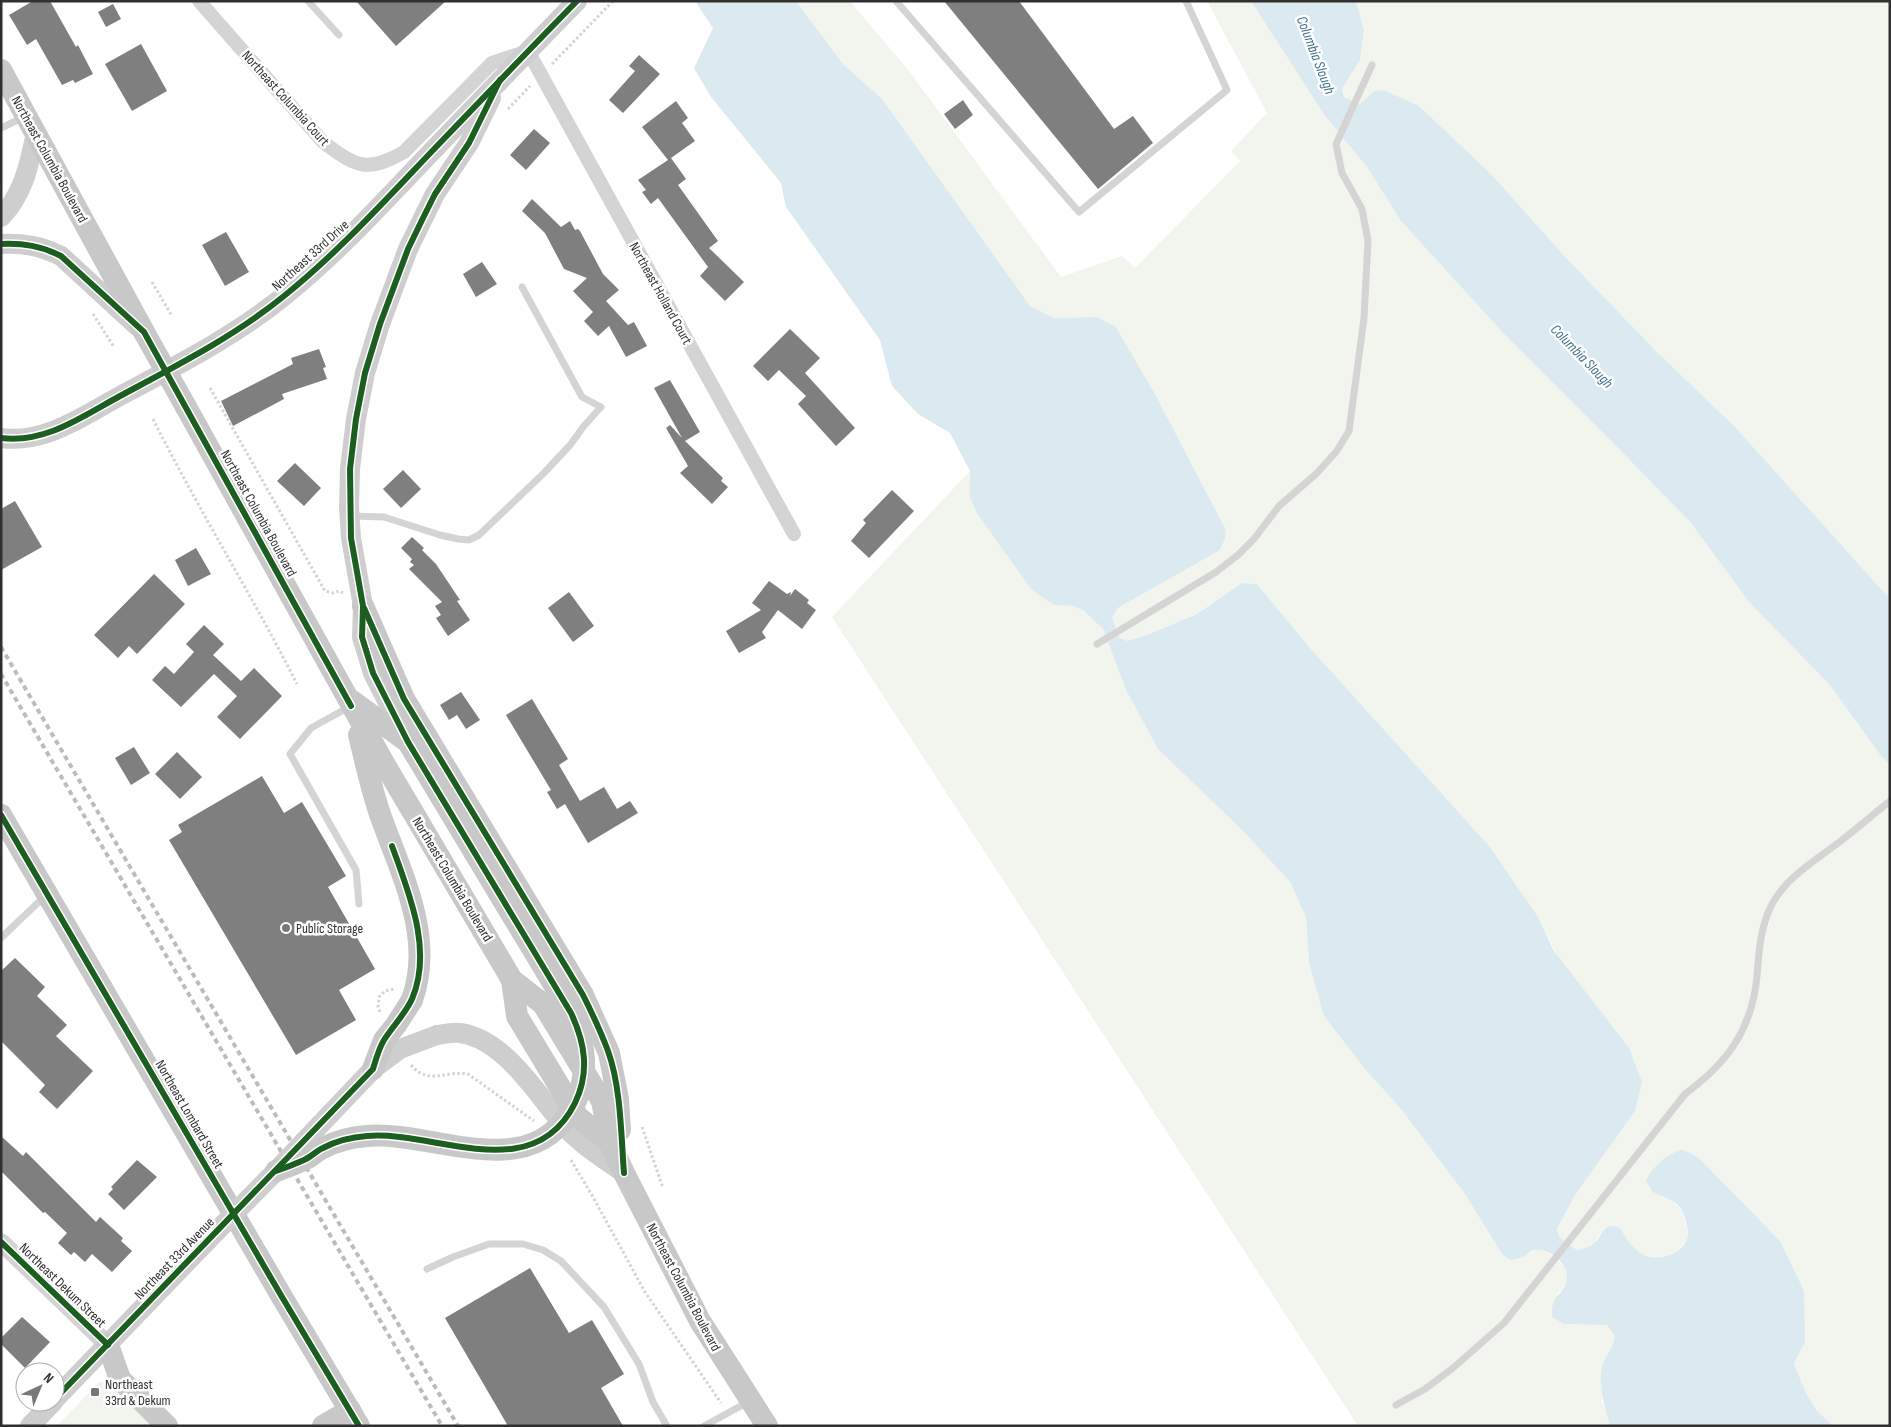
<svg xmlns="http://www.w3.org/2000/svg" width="1891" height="1427" font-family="'Sofia Sans Condensed',sans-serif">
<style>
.green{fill:#f1f5ed}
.water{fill:#dbe9f1}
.building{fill:#7f7f7f}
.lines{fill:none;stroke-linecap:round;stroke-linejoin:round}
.path{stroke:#d4d4d4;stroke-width:3;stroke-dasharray:2.5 2.5;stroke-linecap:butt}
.service{stroke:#d4d4d4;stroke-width:7}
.minor{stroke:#d4d4d4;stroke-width:14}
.tertiary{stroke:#d4d4d4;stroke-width:18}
.secondary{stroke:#cecece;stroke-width:20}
.primary{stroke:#c8c8c8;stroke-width:22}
.rail{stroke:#bcbcbc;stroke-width:4;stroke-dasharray:5 4;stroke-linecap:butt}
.secondary-bridge{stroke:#cecece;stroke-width:20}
.primary-bridge{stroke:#c8c8c8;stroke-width:22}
.cycleway-casing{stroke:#fff;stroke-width:9}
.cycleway{stroke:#1b5e20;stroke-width:6}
.poi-dot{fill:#787878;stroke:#fff;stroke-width:2}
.labels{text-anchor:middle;stroke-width:5;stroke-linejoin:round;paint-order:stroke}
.street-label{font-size:14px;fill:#303030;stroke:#fff}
.poi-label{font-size:14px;fill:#303030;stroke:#fff;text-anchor:start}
.water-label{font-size:15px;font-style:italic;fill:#41738e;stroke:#fff}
</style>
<rect width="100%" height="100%" fill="#fff"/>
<g class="green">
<path d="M796,1h54l59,70 152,206 61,-21 13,12 105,-107 -9,-10 36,-38 -60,-112h44l74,115 42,51 34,54 104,114 118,118 68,70 58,79 81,83 51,71 9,9v661h-57l-16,-15 -11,-18 -12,-29 11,-22 -25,-101 -82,-84 -16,-8 -24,45c13,4 22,10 26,24 1,5 4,11 4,15 1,7 -4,12 -9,16 -22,16 -46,7 -57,-17l-17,-5 -11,16 -16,8 -19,-14 -2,-8 18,-34 60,-84 -97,-194 -48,-70 -180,-199 -53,-64 -15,-1 -45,31 -50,21 -20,6 -7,-2 -8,-21 6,-10 102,-58 5,-11 1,-9 -71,-136 -39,-67 -19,-10 -43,1 -24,-12 -148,-207 -39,-35z"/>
<path d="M1356,1h534v598l-155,-172 -78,-75 -88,-91 -78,-87 -72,-68 -35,-16 -24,14 -16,-7 -2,-8 18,-29 4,-30z"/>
<path d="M970,471v26l6,15 56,77 22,16 20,1 10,5 19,18 23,61 32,59 86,83 46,50 16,35 3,46 57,107 35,39 64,85 37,60 24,2c13,-10 19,-7 30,3 16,14 14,21 1,36l8,29 42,1 8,11 -13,64 8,26h-252l-526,-809z"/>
<path d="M99,1382h10l4,3 41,41h-97z"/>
</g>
<g class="water">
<path d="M695,1h101l47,63 39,35 148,207 24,12 43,-1 19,10 39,67 71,136 -1,9 -5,11 -102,58 -6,10 8,20 7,3 20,-6 50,-21 45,-31 15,1 53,64 180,199 48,70 16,34 75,97 13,34 -7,29 -60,84 -18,34 2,8 19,14c4,-3 11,-4 15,-7 12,-9 6,-21 26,-17 7,10 13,22 25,28 15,7 42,-2 44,-20 1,-5 -4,-21 -7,-26 -7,-12 -20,-11 -29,-18 -2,-3 -4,-7 -6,-10 7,-16 21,-26 36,-32l16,8 82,84 24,50 1,51 -11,22 12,29 11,18 16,15h-223c-5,-16 -13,-46 -7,-62 4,-11 10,-14 12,-28l-8,-11 -43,-1 -12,-7c-1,-20 6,-18 13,-32 9,-16 -14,-38 -30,-35 -4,0 -6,4 -10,6 -4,2 -10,3 -15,4l-8,-6 -37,-60 -64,-85 -35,-39 -42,-54 -15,-53 -3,-46 -16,-35 -46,-50 -86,-83 -32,-59 -23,-61 -19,-18 -10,-5 -20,-1 -22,-15 -56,-78 -6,-15v-26l-20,-38 -32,-19 -26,-28 -12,-46 -94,-133 -5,-24 -70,-86 -17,-29 19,-40z"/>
<path d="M1251,1h105l8,29 -4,30 -18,29 2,8 16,7 14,-13 10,-1 35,16 72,68 78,87 88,91 78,75 155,172v166l-9,-9 -51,-71 -81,-83 -58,-79 -68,-70 -118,-118 -104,-114 -34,-54 -42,-51z"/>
</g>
<g class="building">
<path d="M33,1h17l26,46 2,-2 15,29 -18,9 -2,-3 -11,5 -26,-46 -9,6 -18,-30z"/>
<path d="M356,1h90l-50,45z"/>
<path d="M944,1h75l95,128 19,-13 20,27 -55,46z"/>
<path d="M113,4l8,15 -15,8 -8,-15z"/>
<path d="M141,44l26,47 -35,20 -27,-47z"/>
<path d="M639,55l21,19 -37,39 -14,-13 26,-29 -6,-5z"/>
<path d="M963,100l10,15 -18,14 -11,-15z"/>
<path d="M676,101l12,17 -6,5 13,18 -24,17 15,21 -8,6 40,56 -9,7 35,34 -19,19 -25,-25 8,-9 -50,-69 -7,6 -9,-12 4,-2 -8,-10 30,-20 -26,-33z"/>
<path d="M534,129l16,14 -24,27 -16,-15z"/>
<path d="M532,199l29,28 9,-6 5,9 3,-1 2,2 23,43 16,16 -13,11 22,24 6,-3 13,24 -21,11 -17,-31 -11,10 -14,-15 9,-9 -20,-21 14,-13 -23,-9 -19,-36 -23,-22z"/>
<path d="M226,232l23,40 -24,14 -23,-41z"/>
<path d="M482,262l15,22 -21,13 -13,-23z"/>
<path d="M790,329l30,29 -15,15 50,55 -19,18 -38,-42 8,-8 -27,-26 -11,11 -15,-15z"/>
<path d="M319,349l7,18 -3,1 4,11 -45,15 2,5 -51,27 -12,-25 72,-37 -2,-6z"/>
<path d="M670,380l30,52 -15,9 38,37 -2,3 7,6 -16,17 -32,-31 8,-7 -22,-38 4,-3 12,13 -28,-50z"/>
<path d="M295,463l26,25 -17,18 -27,-25z"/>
<path d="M403,470l18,19 -20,19 -18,-19z"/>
<path d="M892,490l22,21 -45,47 -18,-17 15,-18 -3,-3z"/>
<path d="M15,501l27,46 -41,23v-61z"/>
<path d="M412,537l12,11 -2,2 14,14 24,36 -3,1 13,19 -22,16 -12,-18 5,-3 -6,-9 7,-4 -33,-33 5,-4 -4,-3 2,-3 -11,-11z"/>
<path d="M196,548l15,26 -23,12 -13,-26z"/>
<path d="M154,574l31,30 -48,50 -8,-8 -11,12 -24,-23z"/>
<path d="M769,581l18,13 4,-2 -1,4 5,-7 14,11 -2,3 9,7 -14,19 -24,-19 -16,22 4,6 -27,15 -13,-22 35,-21 -9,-7z"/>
<path d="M569,592l25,34 -21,16 -25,-34z"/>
<path d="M204,625l20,19 -11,11 28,26 13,-13 28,28 -42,43 -23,-22 20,-21 -23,-22 -33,33 -29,-27 13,-14 9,8 20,-22 -8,-8z"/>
<path d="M461,692l19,28 -14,9 -9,-14 -8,5 -9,-15z"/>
<path d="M532,699l36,60 -9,6 21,36 24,-14 13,22 13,-8 8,12 -50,30 -23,-39 -8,5 -10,-17 4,-2 -45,-75z"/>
<path d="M134,747l16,26 -19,12 -16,-27z"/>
<path d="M177,752l25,25 -22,22 -25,-25z"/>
<path d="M262,776l22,37 18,-11 44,74 -18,11 47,82 -36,21 17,30 -60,35 -127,-215 13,-8 -4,-7z"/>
<path d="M15,958l30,29 -8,9 30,29 -11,11 37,35 -36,38 -18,-17 6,-7 -44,-44v-70z"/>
<path d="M1,1136l22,20 3,-4 70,70 4,-5 23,21 -2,3 11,10 -20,21 -20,-18 -7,8 -11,-10 -3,3 -13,-12 9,-10 -22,-21 -2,1 -42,-42z"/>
<path d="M137,1160l20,17 -33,33 -16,-16 5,-5 -2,-2z"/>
<path d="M530,1268l39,65 23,-13 32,54 -23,14 22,38h-115l-63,-108z"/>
<path d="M22,1317l28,25 -25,26 -24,-24v-6z"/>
</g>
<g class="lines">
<g class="path">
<path d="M552,64l61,-63"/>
<path d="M508,109l22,-23"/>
<path d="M152,282l20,34"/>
<path d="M93,314l21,33"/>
<path d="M210,388l115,203 8,2 6,-2 4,2"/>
<path d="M153,419c45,90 99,176 144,265"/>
<path d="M380,1012l-2,-5 1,-10 6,-6 9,-2"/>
<path d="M411,1065c18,21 34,5 57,9l66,47"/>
<path d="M642,1127l21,61"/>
<path d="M571,1160l22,37 52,95 76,111"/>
</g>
<g class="service">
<path d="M308,1l31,34"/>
<path d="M896,1l183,211 148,-122 -41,-89"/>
<path d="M1,128l23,-11"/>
<path d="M350,516l34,1 56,18 18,4 11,1 10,-5 65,-62 27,-29 12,-17 18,-20 -19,-10 -60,-110"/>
<path d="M1097,644l119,-72 22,-17 16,-16 25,-33 37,-32 20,-22 13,-21 15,-113 4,-77 -6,-32 -20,-36 -6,-29 36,-79"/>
<path d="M349,707l-38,21 -21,26 66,116 3,34"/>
<path d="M1,938l44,-42"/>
<path d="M427,1269l26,-12 36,-13h34l20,6 18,11 43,46 35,57 14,38 14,24"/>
<path d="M1396,1405l29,-16 28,-21 51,-45 181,-229c42,-31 67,-64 72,-118 2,-25 3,-47 14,-70 14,-27 39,-42 63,-60 19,-14 37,-30 56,-45"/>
<path d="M704,1426l44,-24"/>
</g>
<path class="minor" d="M199,1l124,141c33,25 44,31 81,10l88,-89 36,-12 266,483"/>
<path class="tertiary" d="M1,1242l107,103"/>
<g class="secondary">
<path d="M1,217c23,-24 28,-52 35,-84"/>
<path d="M1,244c23,-1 40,2 60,12l76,70"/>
<path d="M1,438c44,6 82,-22 119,-42 56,-30 115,-60 164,-100 56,-45 104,-99 154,-151 46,-48 92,-96 139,-144"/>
<path d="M408,742l-35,-69 -11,-36 1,-31 -12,-68 -2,-31 1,-38 6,-50 9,-46 15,-49 28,-75 27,-55 34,-51 22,-45"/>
<path d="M437,1035c7,-1 15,-3 23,-2 45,6 78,63 106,95 17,18 38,31 58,45"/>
<path d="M55,1399l151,-157"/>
<path d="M30,1426l23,-24"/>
</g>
<g class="primary">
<path d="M1,70l143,262"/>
<path d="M186,407l199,358 127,215 31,24 59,97 8,42 14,30 76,148 67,105"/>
<path d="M363,606l41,93 179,296 26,58 9,46 2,31"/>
<path d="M352,701l56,41 163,271"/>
<path d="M359,735c7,28 13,58 23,85 21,57 52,119 30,180"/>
<path d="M1,815l281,482 77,129"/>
<path d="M512,980l5,36 61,101 32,26"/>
<path d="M108,1345l12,34 47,47"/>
<path d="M323,1426l27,-16"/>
</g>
<g class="rail">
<path d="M1,647l457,779"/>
<path d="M1,674l441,752"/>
</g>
<path class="secondary-bridge" d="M206,1242l70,-71 97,-102 27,-20 37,-14"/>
<g class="primary-bridge">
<path d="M144,332l42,75"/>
<path d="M373,1069l11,-29 12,-15 16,-25"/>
<path d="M276,1171c9,-3 19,-7 28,-11 7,-3 12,-9 19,-12 13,-7 30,-11 44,-12 67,-6 166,52 208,-33 15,-31 10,-60 -4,-90"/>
</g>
<defs>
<g id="cycleway">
<path d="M1,244c23,-1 40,2 60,12l83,76 207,374"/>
<path d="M1,438c44,6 82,-22 119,-42 56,-30 115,-60 164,-100 56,-45 104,-99 154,-151 46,-48 92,-96 139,-144"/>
<path d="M364,608l40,91 179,296c9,18 18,37 25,56 13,36 13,84 16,122"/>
<path d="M1,815l281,482 77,129"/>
<path d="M276,1171c9,-3 19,-7 28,-11 7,-3 12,-9 19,-12 13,-7 30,-11 44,-12 67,-6 166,52 208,-33 15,-31 10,-60 -4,-90l-163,-271 -35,-69 -11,-36 1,-31 -12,-68 -1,-69 6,-50 9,-46 15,-49 28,-75 15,-31 12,-24 34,-51 31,-63"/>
<path d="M1,1242l107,103"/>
<path d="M55,1399l318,-330c3,-10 6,-21 11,-29 9,-14 21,-26 28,-41 21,-49 -3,-106 -20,-153"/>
</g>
</defs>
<use href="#cycleway" class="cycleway-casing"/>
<use href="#cycleway" class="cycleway"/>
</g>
<g class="poi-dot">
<circle cx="286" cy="928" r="5"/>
<rect x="90" y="1387" width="10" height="10" rx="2.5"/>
</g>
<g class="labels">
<g class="street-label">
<text transform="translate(286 98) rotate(48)" y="5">Northeast Columbia Court</text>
<text transform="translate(50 159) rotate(61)" y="5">Northeast Columbia Boulevard</text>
<text transform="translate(310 255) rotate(-42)" y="5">Northeast 33rd Drive</text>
<text transform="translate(661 293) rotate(61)" y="5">Northeast Holland Court</text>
<text transform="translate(259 513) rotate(61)" y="5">Northeast Columbia Boulevard</text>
<text transform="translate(453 879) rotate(59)" y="5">Northeast Columbia Boulevard</text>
<text transform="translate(190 1114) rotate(60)" y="5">Northeast Lombard Street</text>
<text transform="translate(174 1258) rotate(-46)" y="5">Northeast 33rd Avenue</text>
<text transform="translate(63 1285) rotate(44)" y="5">Northeast Dekum Street</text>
<text transform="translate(684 1287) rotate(62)" y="5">Northeast Columbia Boulevard</text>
</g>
<g class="poi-label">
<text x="296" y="933">Public Storage</text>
<text x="105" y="1389">Northeast<tspan x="105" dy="16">33rd &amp; Dekum</tspan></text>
</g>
<g class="water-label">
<text transform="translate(1316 55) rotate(69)" y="5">Columbia Slough</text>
<text transform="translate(1582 356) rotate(46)" y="5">Columbia Slough</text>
</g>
</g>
<rect width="1891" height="1427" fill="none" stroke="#303030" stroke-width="5"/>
<g transform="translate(40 1387) rotate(44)"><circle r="24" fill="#ffffff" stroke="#acacac"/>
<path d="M0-4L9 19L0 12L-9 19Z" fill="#787878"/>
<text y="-8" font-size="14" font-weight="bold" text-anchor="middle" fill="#303030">N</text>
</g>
</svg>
